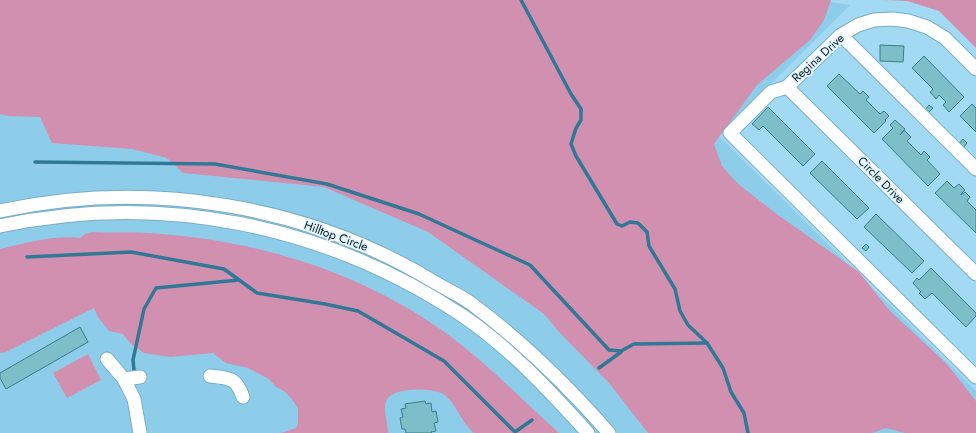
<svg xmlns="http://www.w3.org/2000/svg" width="976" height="433" font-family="Jost,sans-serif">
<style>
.built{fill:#8dcdea}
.green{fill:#d190b0}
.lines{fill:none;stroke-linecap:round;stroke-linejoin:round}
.stream{stroke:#307896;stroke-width:3.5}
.building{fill:#7dbec9;stroke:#3a7c86}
.minor-casing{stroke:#77aec8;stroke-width:15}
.minor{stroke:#fff;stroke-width:13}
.labels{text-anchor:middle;stroke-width:4;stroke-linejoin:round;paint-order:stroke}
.street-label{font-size:12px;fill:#051c25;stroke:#e4f4fc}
</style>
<rect width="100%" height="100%" fill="#a2daf4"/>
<path class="built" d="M0,0h817l33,5 -131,131 257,255v42h-976z"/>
<g class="green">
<path d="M0,0h831l-7,20 -14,20 -53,45 -43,59 8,22 16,18 40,31 81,57 31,39 56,52 30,38v32h-71l-19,-5 -14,5h-224l-39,-50 -50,-51 -15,-18 -116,-82 -104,-45 -141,-14 -16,-15 -35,-9 -80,-6 -12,-26 -32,-1 -8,-2z"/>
<path d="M883,0h93v48l-37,-37 -32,-10z"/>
<path d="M93,232c18,1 37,0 55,1 104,6 209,37 295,98 42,30 78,68 116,102h-85c-12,-9 -16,-26 -28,-37 -9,-9 -51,-9 -59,3 -5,9 1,24 1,34h-107l15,-5 2,-4v-16l-7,-10 -7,-7 -8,-4 -7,-8 -21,-11 -22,-5 -13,-10 -43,4 -26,-4 -13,-9 -8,-10 -14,-3 -11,-14 -4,-9 -88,44 -6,1v-104c26,-6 54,-14 80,-11l5,-4z"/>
<path d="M88,354l13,26 -34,18 -14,-25z"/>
</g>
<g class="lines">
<g class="stream">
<path d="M521,0l50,94 10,15v11l-5,8 -5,16 5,12 41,68 5,2 8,-4 8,1 9,9 2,14 26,43 5,22 8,14 19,18 16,25 8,24 13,21 4,20"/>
<path d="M35,162l180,2 112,20 92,30 111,51 79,85 12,1 13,-7 73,-1"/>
<path d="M27,257l104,-5 93,17 33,24 68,11 33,7 86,50 71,71 17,-12"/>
<path d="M599,368l22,-16"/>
<path d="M134,370l-1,-10 11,-51 12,-21 83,-8"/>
</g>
</g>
<g class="building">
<path d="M880,45l24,1 -1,16 -23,-1z"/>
<path d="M924,56l40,41 -15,15 -6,-7 3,-3 -7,-7 -3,4 -6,-7 3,-3 -21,-21z"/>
<path d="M839,74l21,20 3,-3 6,6 -3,3 14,14 4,-3 5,5 -4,4 1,1 -12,12 -47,-47z"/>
<path d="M972,104l4,4v24l-16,-16z"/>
<path d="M929,105l4,3 -5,5 -3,-3z"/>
<path d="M768,107l47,47 -12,12 -40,-40 -4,4 -7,-6z"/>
<path d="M895,120l10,9 -5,6 4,-5 7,7 -4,4 14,14 3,-4 6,6 -3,3 13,14 -12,12 -46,-47 11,-11 -3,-3z"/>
<path d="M963,139l4,4 -4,5 -4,-4z"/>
<path d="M822,161l47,47 -12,11 -47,-46z"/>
<path d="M947,181l7,7 5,-4 6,6 -4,4v1l4,-3 5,5 -3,4 9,9v23l-41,-40z"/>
<path d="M876,214l48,47 -12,12 -48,-46z"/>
<path d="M866,244l3,3 -3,4 -4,-3z"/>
<path d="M931,268l45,45v3l-10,11 -34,-34 -7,6 -6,-6 2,-1 -8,-9 4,-5 2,2z"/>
<path d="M80,327l8,15 -82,47 -6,-11v-5z"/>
<path d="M425,401l1,3 5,-1 1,9 4,-1 2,11 -4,1 2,8 -5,1 1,1h-26l-1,-4h-3l-2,-11 3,-1 -2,-8 5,-1 -1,-4z"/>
</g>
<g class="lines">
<defs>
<g id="minor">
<path d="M841,35l135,134"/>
<path d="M976,69l-31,-31 -18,-11 -19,-6 -15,-2 -19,1 -16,5 -17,10 -54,52 -16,5 -41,41 246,244"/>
<path d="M787,87l189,187"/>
<path d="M0,211c148,-32 307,-7 436,72 12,7 25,13 36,21 51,38 95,81 137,129"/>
<path d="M0,226c162,-35 326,-1 463,90 47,32 87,75 125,117"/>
<path d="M107,359l17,20 10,20 6,34"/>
<path d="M210,376c19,2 26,1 33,21"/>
<path d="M124,379l16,-2"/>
</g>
</defs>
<use href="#minor" class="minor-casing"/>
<use href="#minor" class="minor"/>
</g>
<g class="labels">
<g class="street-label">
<text transform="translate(818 58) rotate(-42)" y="4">Regina Drive</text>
<text transform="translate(881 180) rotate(45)" y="4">Circle Drive</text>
<text transform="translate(336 236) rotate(20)" y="4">Hilltop Circle</text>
</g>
</g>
</svg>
